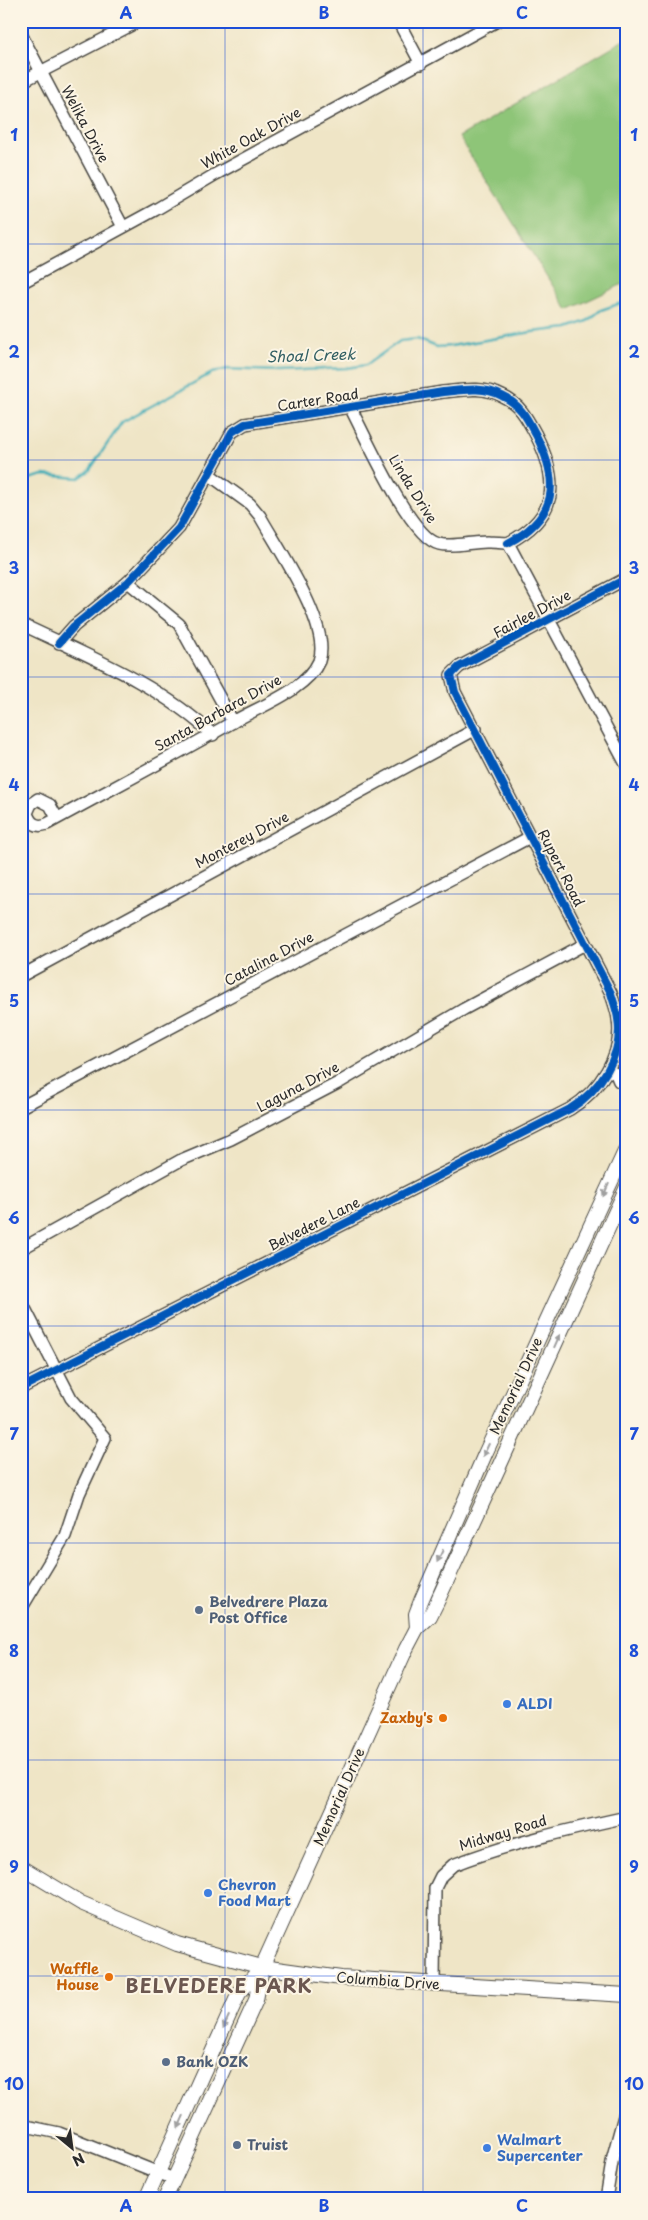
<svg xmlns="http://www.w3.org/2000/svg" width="648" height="2220" font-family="'Playpen Sans',sans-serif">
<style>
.green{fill:#8ec578;stroke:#5c7852}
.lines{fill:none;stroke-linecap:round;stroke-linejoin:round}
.stream{stroke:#3dadb8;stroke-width:2.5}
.minor-casing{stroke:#484742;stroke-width:14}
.major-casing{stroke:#484742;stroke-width:16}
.minor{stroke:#fff;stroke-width:11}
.major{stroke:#fff;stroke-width:14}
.cycleway-casing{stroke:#fcf5e5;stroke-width:11}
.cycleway{stroke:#0057b8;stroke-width:8}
.oneway{fill:#a0a0a0}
.grid{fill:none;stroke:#1d4ed8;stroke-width:1;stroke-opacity:0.55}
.service-dot{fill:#5c6f8a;stroke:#fcf5e5;stroke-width:2}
.shop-dot{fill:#3f7fe0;stroke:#fcf5e5;stroke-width:2}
.food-dot{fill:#e8710a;stroke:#fcf5e5;stroke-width:2}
.labels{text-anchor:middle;stroke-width:4;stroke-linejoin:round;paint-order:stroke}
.street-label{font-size:14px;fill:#2b2b2b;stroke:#fcf5e5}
.service-label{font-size:14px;font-weight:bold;fill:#4e5e75;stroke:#fcf5e5;text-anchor:start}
.shop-label{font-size:14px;font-weight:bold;fill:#366cbe;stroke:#fcf5e5;text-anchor:start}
.food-label{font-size:14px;font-weight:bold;fill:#c56008;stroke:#fcf5e5;text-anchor:end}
.water-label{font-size:15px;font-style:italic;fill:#325f63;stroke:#fcf5e5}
.district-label{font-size:19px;font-weight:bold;letter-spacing:1px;fill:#6b5750;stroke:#fcf5e5}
.neatline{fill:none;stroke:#1d4ed8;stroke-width:2}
.grid-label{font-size:16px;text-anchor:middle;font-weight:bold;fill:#1d4ed8}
</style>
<rect width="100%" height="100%" fill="#fcf5e5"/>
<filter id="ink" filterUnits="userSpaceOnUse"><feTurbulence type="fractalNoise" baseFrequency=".02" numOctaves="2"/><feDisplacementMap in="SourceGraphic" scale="10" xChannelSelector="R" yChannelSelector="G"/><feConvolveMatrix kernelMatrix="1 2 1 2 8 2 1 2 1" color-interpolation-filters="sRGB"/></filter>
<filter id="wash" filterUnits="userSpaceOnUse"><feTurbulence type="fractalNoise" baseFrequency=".0096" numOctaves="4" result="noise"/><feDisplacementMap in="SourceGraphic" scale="20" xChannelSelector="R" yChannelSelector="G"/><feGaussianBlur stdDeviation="1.12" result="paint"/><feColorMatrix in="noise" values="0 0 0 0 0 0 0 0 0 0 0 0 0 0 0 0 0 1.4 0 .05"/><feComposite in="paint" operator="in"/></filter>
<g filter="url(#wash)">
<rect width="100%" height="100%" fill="#efe5c6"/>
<path class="green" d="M627,38v244l-59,28 -109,-173z"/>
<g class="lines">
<path class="stream" d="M21,481l23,-6 35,3 10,-7 33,-49 90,-49 15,-4 52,2 68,-3 19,-3 34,-24 17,-2 20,8 14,-1 81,-14 36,-4 19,-7 14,-11 26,-9"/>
</g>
</g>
<g filter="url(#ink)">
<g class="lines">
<defs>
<g id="minor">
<path d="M398,21l23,43"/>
<path d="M21,34l102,193"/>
<path d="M21,82l118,-61"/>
<path d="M21,283l134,-73 61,-36 281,-153"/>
<path d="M350,407c15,28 60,131 89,137 16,4 34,-3 50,-2 6,0 13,1 19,1"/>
<path d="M508,543l119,223"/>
<path d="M128,582l51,42 54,98"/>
<path d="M21,624c67,32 138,60 192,111"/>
<path d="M59,643l15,-17 54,-44 51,-54 53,-96 13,-8 198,-32c20,-2 40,-6 59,4 18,8 25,22 34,39 24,47 22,82 -28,108"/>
<path d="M57,818l-7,-13 -12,-6 -7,5 -4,9c3,10 9,15 20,11 62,-34 125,-67 186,-102 25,-15 74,-32 86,-61 13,-35 -42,-114 -59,-145l-10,-12 -40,-29"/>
<path d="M21,976l455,-247"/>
<path d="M608,1070l8,4 3,7 8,3"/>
<path d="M21,1107l509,-270"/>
<path d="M21,1249l160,-89 50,-21 109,-57 124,-73 121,-65"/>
<path d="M21,1301l50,97 34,40 -26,56 -14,42 -44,73"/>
<path d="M21,1388l549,-279c29,-18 54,-54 48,-90 -1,-9 -5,-18 -7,-26l-156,-301 -4,-17 8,-8 168,-89"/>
<path d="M434,1984l1,-96 6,-12 12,-11c58,-22 114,-35 174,-48"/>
<path d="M21,2125l38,8 115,46"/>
<path d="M606,2199l7,-43 14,-51"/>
</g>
<g id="major">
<path d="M417,1628l-1,-14 5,-13 64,-147 142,-307"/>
<path d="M21,1867l60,36 96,41 85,23 79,11 286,17"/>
<path d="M146,2199l93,-206 23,-26"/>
<path d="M165,2199l91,-199 6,-33 144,-318 11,-21 13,-12 7,-14 190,-415"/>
</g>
</defs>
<use href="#minor" class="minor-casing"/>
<use href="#major" class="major-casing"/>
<use href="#minor" class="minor"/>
<use href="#major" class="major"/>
<defs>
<g id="cycleway">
<path d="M59,643l15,-17 54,-44 51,-54 53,-96 13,-8 198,-32c20,-2 40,-6 59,4 18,8 25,22 34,39 24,47 22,82 -28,108"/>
<path d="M21,1388l549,-279c29,-18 54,-54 48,-90 -1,-9 -5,-18 -7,-26l-156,-301 -4,-17 8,-8 168,-89"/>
</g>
</defs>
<use href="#cycleway" class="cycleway-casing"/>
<use href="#cycleway" class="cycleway"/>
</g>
<defs><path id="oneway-solid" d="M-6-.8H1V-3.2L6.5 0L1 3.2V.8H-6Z" transform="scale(1.25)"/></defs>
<g class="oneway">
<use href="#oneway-solid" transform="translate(606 1190) rotate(114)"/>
<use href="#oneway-solid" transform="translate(557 1341) rotate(-66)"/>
<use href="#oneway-solid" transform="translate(486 1450) rotate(115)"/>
<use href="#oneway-solid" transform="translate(440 1556) rotate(115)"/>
<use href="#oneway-solid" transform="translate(226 2022) rotate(115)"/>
<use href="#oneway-solid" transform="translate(181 2122) rotate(114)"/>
</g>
</g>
<path class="grid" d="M225,21v2178M423,21v2178M21,244h606M21,460h606M21,677h606M21,894h606M21,1110h606M21,1326h606M21,1543h606M21,1760h606M21,1976h606"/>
<g class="service-dot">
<circle cx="199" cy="1610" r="5"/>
<circle cx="166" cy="2062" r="5"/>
<circle cx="237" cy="2145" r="5"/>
</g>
<g class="shop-dot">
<circle cx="507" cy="1704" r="5"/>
<circle cx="208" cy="1893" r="5"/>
<circle cx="487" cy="2148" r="5"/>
</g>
<g class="food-dot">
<circle cx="443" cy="1718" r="5"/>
<circle cx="109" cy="1977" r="5"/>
</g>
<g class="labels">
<g class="street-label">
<text transform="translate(85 124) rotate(62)" y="5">Welika Drive</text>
<text transform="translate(251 138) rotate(-29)" y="5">White Oak Drive</text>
<text transform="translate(318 400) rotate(-9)" y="5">Carter Road</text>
<text transform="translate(413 489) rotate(58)" y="5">Linda Drive</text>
<text transform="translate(532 614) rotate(-28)" y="5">Fairlee Drive</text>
<text transform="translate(218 713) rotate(-29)" y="5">Santa Barbara Drive</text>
<text transform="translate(242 840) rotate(-28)" y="5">Monterey Drive</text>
<text transform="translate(561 868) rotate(63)" y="5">Rupert Road</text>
<text transform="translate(269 959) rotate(-28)" y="5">Catalina Drive</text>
<text transform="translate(298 1087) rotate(-28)" y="5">Laguna Drive</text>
<text transform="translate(314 1224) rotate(-27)" y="5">Belvedere Lane</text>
<text transform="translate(516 1386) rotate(-65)" y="5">Memorial Drive</text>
<text transform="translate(339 1797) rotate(-66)" y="5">Memorial Drive</text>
<text transform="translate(503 1833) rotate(-17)" y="5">Midway Road</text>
<text transform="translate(388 1981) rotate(4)" y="5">Columbia Drive</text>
</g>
<g class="service-label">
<text x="209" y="1607">Belvedrere Plaza<tspan x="209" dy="16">Post Office</tspan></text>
<text x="176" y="2067">Bank OZK</text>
<text x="247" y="2150">Truist</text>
</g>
<g class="shop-label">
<text x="517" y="1709">ALDI</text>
<text x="218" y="1890">Chevron<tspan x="218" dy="16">Food Mart</tspan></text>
<text x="497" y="2145">Walmart<tspan x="497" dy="16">Supercenter</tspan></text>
</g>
<g class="food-label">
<text x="433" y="1723">Zaxby's</text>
<text x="99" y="1974">Waffle<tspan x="99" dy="16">House</tspan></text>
</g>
<g class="water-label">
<text transform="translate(311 356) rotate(-2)" y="5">Shoal Creek</text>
</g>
<g class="district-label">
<text x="219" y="1993">BELVEDERE PARK</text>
</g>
</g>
<rect width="648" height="2220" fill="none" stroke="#fcf5e5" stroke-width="55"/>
<g transform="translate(72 2148) rotate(151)" stroke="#fcf5e5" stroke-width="4" paint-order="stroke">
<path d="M0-4L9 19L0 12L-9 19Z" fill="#2b2b2b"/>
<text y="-8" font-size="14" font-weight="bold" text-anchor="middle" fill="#2b2b2b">N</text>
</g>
<rect x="28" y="28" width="592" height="2164" class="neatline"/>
<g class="grid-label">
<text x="126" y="19">A</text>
<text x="324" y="19">B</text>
<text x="522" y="19">C</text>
<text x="14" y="141">1</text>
<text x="634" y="141">1</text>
<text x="14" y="358">2</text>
<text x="634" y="358">2</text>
<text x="14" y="574">3</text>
<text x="634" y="574">3</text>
<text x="14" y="791">4</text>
<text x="634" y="791">4</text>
<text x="14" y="1007">5</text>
<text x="634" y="1007">5</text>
<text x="14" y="1224">6</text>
<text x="634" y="1224">6</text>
<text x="14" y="1440">7</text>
<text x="634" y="1440">7</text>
<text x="14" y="1657">8</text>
<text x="634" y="1657">8</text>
<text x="14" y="1873">9</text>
<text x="634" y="1873">9</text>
<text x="14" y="2090">10</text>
<text x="634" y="2090">10</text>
<text x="126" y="2212">A</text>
<text x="324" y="2212">B</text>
<text x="522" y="2212">C</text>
</g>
</svg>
